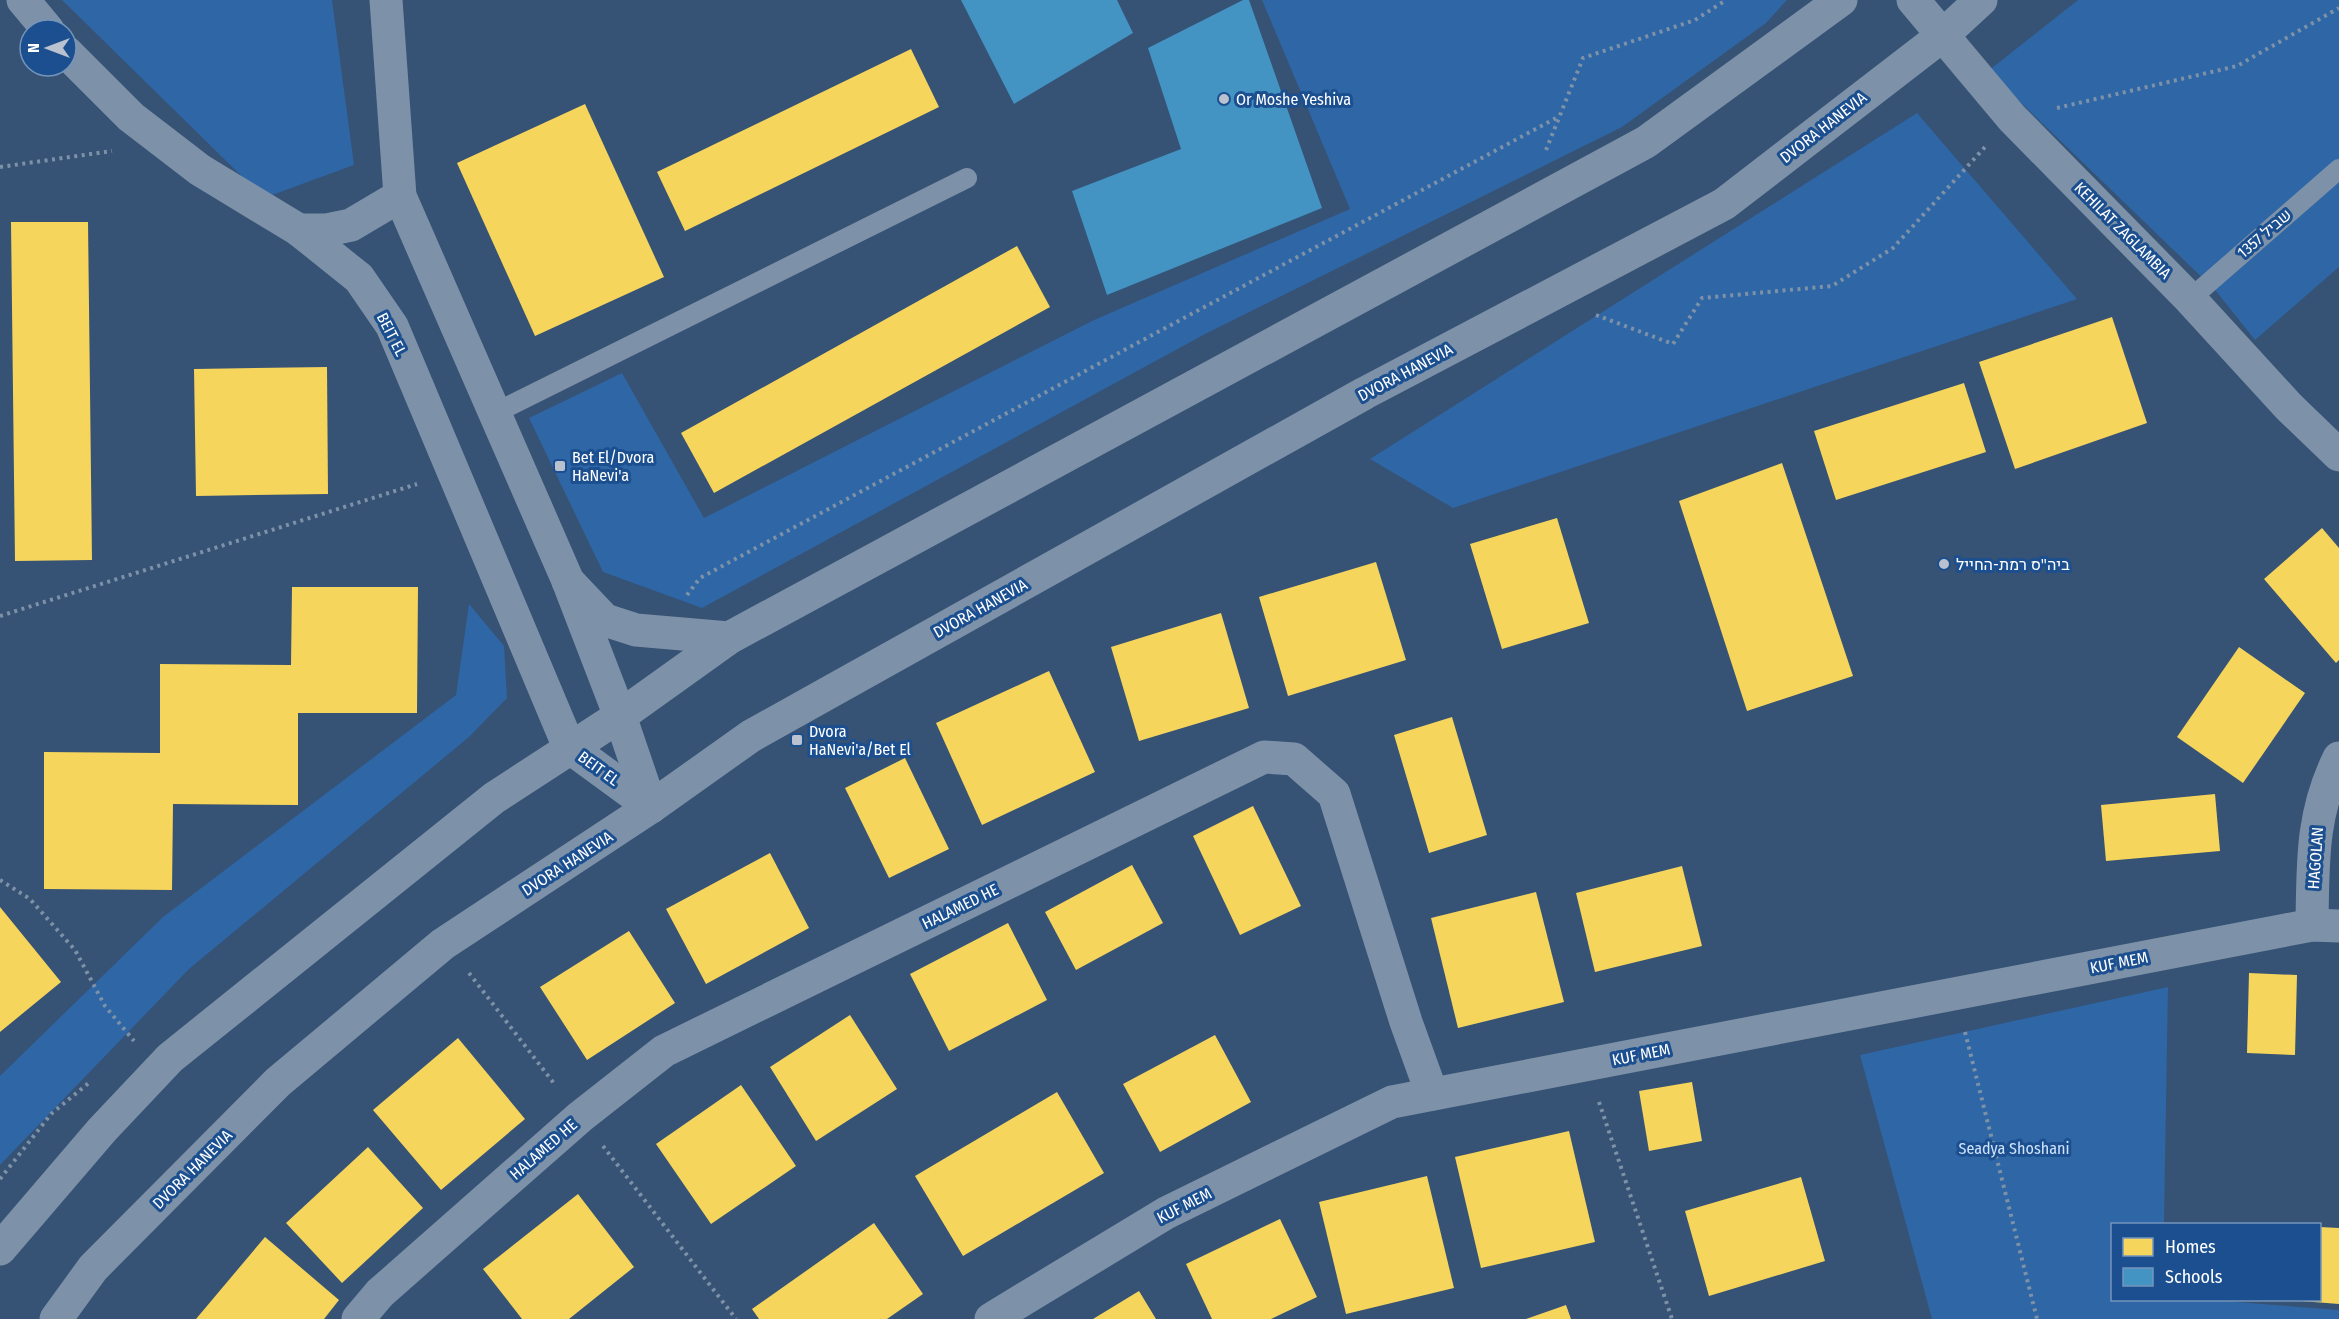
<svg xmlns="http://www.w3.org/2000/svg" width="2339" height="1319" font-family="'Fira Sans Condensed',Heebo,sans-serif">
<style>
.green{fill:#2f66a5}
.homes{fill:#f6d55c}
.schools{fill:#4393c3}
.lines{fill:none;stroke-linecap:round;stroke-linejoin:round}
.path{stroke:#7d92a8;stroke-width:4;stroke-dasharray:3 4.5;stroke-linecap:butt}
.service{stroke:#7d92a8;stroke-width:20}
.minor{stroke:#7d92a8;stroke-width:33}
.tertiary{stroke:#7d92a8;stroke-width:33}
.poi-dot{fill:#b9c2ce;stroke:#1b4f8f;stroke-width:2}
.labels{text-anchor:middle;stroke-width:6;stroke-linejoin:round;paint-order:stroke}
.poi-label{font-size:16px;fill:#fff;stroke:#1b4f8f;text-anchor:start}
.street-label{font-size:16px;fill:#fff;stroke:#1b4f8f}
.park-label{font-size:16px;fill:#cfe3fa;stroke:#1b4f8f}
</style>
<rect width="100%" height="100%" fill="#365274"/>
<g class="green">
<path d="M62,0h270l22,165 -90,33z"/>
<path d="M1262,0h525l-21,23 -144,104 -415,206 -505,275 -99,-36 -74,-154 93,-45 82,145 390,-198 256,-111z"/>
<path d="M2078,0h261v267l-84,73 -39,-49 -228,-220z"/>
<path d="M1917,113l160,186 -624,209 -83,-49z"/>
<path d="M469,604l35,42 3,52 -38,39 -280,232 -189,196v-89l163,-159 293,-222z"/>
<path d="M2168,987l-4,237h-52v76h98l129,10v9h-407l-72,-264z"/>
</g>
<g class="homes">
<path d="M911,49l28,58 -254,124 -28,-59z"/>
<path d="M585,104l79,173 -129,59 -78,-173z"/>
<path d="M11,222h77l4,338 -77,1z"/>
<path d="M1017,246l33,61 -336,186 -33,-60z"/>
<path d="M2112,317l35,106 -132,46 -36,-107z"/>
<path d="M327,367l1,127 -132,2 -2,-127z"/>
<path d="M1964,383l22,69 -150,48 -22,-69z"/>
<path d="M1782,463l71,213 -106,35 -68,-210z"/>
<path d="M1557,518l32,105 -87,26 -32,-105z"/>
<path d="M2322,528l17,20v112l-3,3 -72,-84z"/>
<path d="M1376,562l30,98 -118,36 -29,-99z"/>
<path d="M292,587h126l-1,126h-119v92l-125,-1 -1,86 -128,-1v-137l116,1v-89l131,1z"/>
<path d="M1221,613l28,95 -110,33 -28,-94z"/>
<path d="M2239,647l66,46 -62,90 -66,-46z"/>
<path d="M1049,671l46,101 -113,53 -46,-102z"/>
<path d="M1452,717l35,118 -58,18 -35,-118z"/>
<path d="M905,758l44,91 -60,29 -44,-90z"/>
<path d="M2215,794l5,57 -114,10 -5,-56z"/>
<path d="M1253,806l48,100 -61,29 -47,-99z"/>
<path d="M770,853l39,75 -103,56 -40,-75z"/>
<path d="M1132,865l31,58 -87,47 -31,-58z"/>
<path d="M1682,866l20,80 -107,26 -19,-79z"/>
<path d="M1536,892l28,110 -106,26 -27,-110z"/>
<path d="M0,907l61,75 -61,50z"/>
<path d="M1008,923l39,77 -98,51 -39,-77z"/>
<path d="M629,931l46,72 -88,57 -47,-73z"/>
<path d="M2249,973l48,2 -2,80 -48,-2z"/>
<path d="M850,1015l47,74 -81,52 -46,-74z"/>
<path d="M1215,1035l36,67 -91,50 -37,-68z"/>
<path d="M458,1038l67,81 -84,71 -68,-80z"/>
<path d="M1692,1082l10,59 -53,10 -10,-60z"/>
<path d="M741,1085l55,81 -85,58 -55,-80z"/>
<path d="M1057,1092l47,81 -141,83 -48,-80z"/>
<path d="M1569,1131l26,111 -114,26 -26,-111z"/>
<path d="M368,1147l55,61 -81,75 -56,-60z"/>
<path d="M1427,1176l27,112 -108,26 -27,-112z"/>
<path d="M1801,1177l24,84 -116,35 -24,-85z"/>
<path d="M578,1194l56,73 -65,52h-47l-39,-50z"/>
<path d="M1280,1219l37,78 -46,22h-59l-26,-55z"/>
<path d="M874,1223l49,71 -36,25h-128l-7,-10z"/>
<path d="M2320,1227l19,1v76l-38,-3 19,-1z"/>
<path d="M265,1237l74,63 -15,19h-128z"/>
<path d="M1139,1291l17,28h-63z"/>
<path d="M1566,1305l5,14h-45z"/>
</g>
<g class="schools">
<path d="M961,0h156l16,33 -119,71z"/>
<path d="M1243,0h6l73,208 -215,87 -35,-104 109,-42 -33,-101z"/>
</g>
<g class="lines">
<g class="path">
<path d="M2057,108l180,-42 102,-58"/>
<path d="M1546,150l37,-92 112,-38 31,-20"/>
<path d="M0,167l112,-16"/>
<path d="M1596,315l77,29 29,-46 130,-12 61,-38 92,-101"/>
<path d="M687,595l13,-17 858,-461"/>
<path d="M0,616l417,-132"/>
<path d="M0,880l30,19 45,51 30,56 29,35"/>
<path d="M469,973l87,113"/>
<path d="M1965,1032l72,287"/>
<path d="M1599,1102l73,217"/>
<path d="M603,1146l133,173"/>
<path d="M0,1179l51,-65 39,-32"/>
</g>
<g class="service">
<path d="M2190,299l149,-130"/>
<path d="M495,413l472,-235"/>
</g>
<g class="minor">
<path d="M23,0l25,30"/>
<path d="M386,0l14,196 168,385 52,135 31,91"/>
<path d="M1913,0l99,118 178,181 99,108 50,48"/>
<path d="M66,52l65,65 69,53 99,60 60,48 33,48 177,421 82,60"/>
<path d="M299,230h28l24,-5 49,-29"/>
<path d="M2312,925c1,-61 -1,-111 27,-167"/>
<path d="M358,1319l22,-26 200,-176 84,-66 600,-294 30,2 40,35 72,228 26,72"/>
<path d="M991,1319l175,-106 226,-111 920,-177 27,1"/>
</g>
<g class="tertiary">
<path d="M568,581l37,39 31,10 93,8"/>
<path d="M0,1249l102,-119 68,-72 324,-260 126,-82 109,-78 917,-496 195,-142"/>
<path d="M56,1319l37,-51 185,-186 165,-138 208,-137 100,-71 614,-343 359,-189 218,-168 39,-36"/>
</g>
</g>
<g class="poi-dot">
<circle cx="1224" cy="99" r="6"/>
<rect x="554" y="460" width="12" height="12" rx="3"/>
<circle cx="1944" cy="564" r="6"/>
<rect x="791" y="734" width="12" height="12" rx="3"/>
</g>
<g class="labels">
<g class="poi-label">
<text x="1236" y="105">Or Moshe Yeshiva</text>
<text x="572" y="463">Bet El/Dvora<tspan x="572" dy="18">HaNevi'a</tspan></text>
<text x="1956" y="570">ביה"ס רמת-החייל</text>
<text x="809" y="737">Dvora<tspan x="809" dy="18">HaNevi'a/Bet El</tspan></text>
</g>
<g class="street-label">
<text transform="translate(1823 127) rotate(-38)" y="6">DVORA HANEVIA</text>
<text transform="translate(2123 230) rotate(45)" y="6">KEHILAT ZAGLAMBIA</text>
<text transform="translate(2264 233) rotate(-41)" y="6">שביל 1357</text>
<text transform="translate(392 334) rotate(63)" y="6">BEIT EL</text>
<text transform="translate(1405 372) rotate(-28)" y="6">DVORA HANEVIA</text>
<text transform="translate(980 608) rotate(-29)" y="6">DVORA HANEVIA</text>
<text transform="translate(599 768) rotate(36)" y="6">BEIT EL</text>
<text transform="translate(2315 858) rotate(-86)" y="6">HAGOLAN</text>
<text transform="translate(567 863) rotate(-33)" y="6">DVORA HANEVIA</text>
<text transform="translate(960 906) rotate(-26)" y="6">HALAMED HE</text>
<text transform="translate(2119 962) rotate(-11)" y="6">KUF MEM</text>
<text transform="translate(1641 1054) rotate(-11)" y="6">KUF MEM</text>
<text transform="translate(543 1149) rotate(-41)" y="6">HALAMED HE</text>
<text transform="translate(192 1169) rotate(-45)" y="6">DVORA HANEVIA</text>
<text transform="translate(1184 1205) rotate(-27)" y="6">KUF MEM</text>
</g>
<g class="park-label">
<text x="2014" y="1154">Seadya Shoshani</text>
</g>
</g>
<rect x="2111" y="1223" width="210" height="78" fill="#1b4f8f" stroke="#7695bc" stroke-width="1.5"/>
<rect x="2123" y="1238" width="30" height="18" fill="#f6d55c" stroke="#7695bc" stroke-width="1.5"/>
<text x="2165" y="1253" font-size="18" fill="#ffffff">Homes</text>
<rect x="2123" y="1268" width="30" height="18" fill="#4393c3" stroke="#7695bc" stroke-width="1.5"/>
<text x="2165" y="1283" font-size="18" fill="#ffffff">Schools</text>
<g transform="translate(48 48) rotate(270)"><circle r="28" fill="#1b4f8f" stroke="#7695bc" stroke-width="1.5"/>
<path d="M0-4.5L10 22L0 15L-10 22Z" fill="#b9c2ce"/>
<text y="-9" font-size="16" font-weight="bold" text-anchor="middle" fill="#ffffff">N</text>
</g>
</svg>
